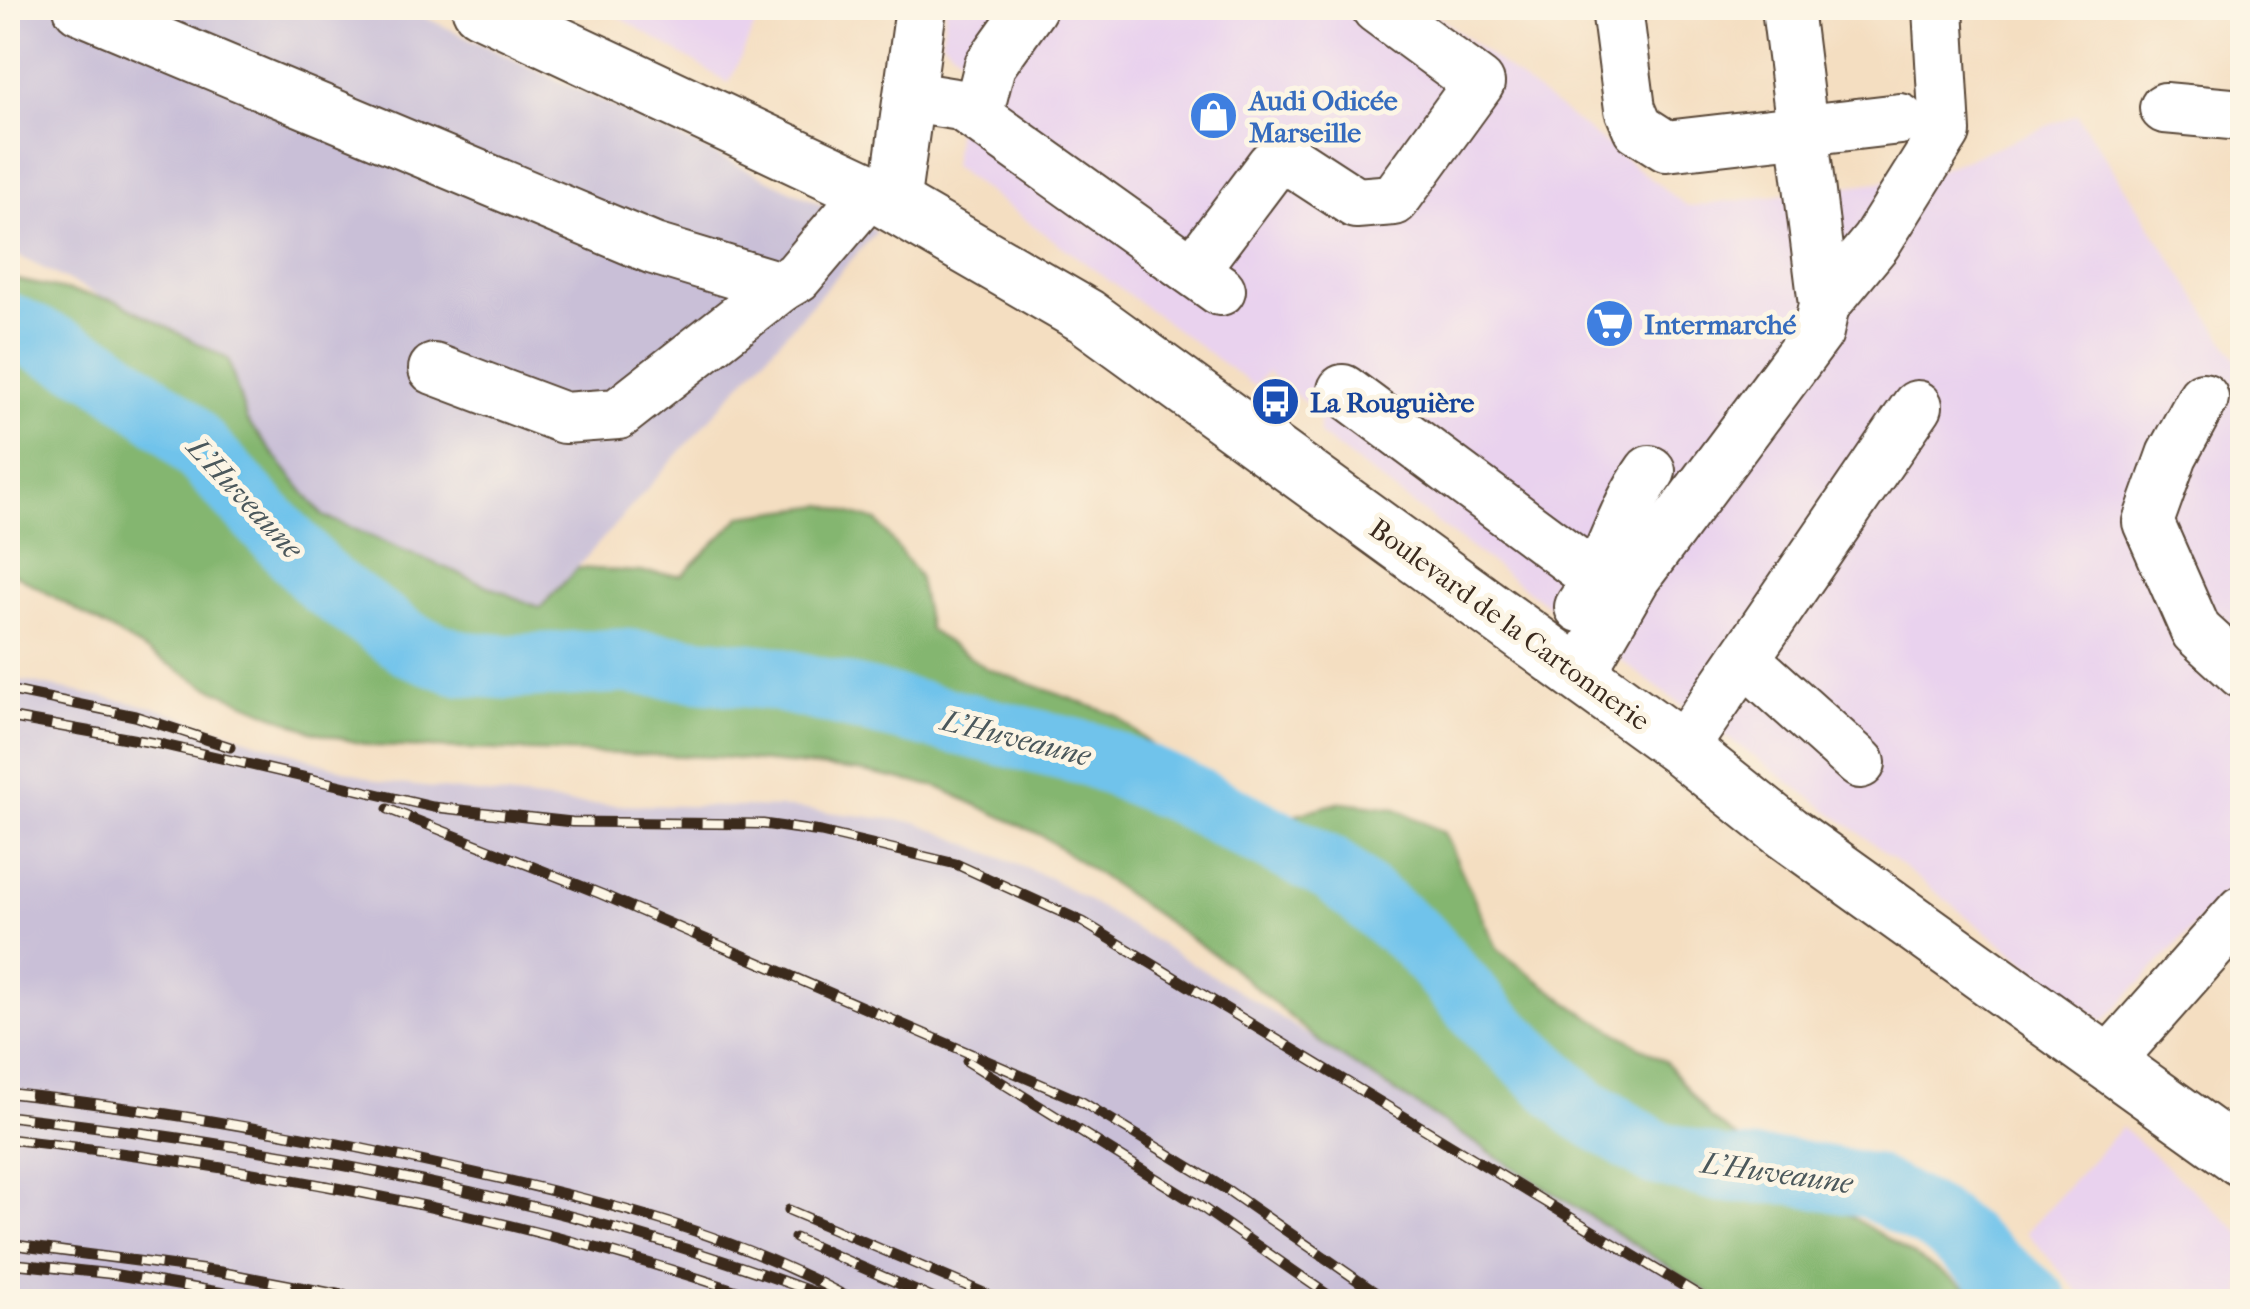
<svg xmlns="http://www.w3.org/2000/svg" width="2250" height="1309" font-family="'IM FELL French Canon',serif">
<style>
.built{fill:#e9d2ee}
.industrial{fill:#c9bfd7}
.forest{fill:#84b66f;stroke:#607046;stroke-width:2.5}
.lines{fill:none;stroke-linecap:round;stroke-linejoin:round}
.river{stroke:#6fc3eb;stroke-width:65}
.minor-casing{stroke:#574536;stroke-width:54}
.major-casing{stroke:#574536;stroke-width:59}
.minor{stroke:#fff;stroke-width:50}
.major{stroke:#fff;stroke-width:55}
.rail-casing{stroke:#3b2a1e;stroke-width:11}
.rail{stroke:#fcf5e5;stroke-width:8;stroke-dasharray:22;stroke-linecap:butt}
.labels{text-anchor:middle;stroke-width:10;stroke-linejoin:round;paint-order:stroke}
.shop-label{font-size:28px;font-weight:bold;fill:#366cbe;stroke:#fcf5e5;text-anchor:start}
.transit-label{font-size:28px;font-weight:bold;fill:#164399;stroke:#fcf5e5;text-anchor:start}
.street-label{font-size:28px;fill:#3b2a1e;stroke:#fcf5e5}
.water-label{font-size:30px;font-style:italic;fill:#4b585c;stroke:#fcf5e5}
</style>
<rect width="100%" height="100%" fill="#fcf5e5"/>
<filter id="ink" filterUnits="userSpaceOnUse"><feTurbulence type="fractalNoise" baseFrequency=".01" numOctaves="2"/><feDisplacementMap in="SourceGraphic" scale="20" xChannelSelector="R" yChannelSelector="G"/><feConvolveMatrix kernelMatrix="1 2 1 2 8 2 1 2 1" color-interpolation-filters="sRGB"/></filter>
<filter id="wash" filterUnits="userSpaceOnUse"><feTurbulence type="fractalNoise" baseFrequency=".0048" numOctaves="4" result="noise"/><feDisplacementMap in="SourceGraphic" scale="40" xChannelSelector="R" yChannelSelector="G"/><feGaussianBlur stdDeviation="2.25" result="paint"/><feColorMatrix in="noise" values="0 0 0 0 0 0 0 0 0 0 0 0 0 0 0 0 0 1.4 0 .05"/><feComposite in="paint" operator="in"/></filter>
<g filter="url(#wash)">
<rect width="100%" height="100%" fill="#f4dec1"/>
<g class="built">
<path d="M604,8h159l-34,75z"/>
<path d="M946,8h481l261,199 237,-31 152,-62 165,253v508l-139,147 -246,-191 -203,-146 -335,-251v-21l-52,-41 -13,14 -302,-220 14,-105 -24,-20z"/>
<path d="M2122,1127l120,107v67h-156l-60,-69z"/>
</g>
<g class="industrial">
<path d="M8,8h397l472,223 -337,378 -217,-93 -76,-95 -19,-62 -220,-108z"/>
<path d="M8,678l144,29 229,75 194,22 217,4 124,14 138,58 204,123 464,298h-1714z"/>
</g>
<path class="forest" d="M8,278l109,23 111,58 19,62 76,95 217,92 38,-40 104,7 60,-59 82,-11 53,16 41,54 11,55 57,38 130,47 65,55 109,46 52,-14 52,6 50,25 54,117 73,55 95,57 44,56 116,83 162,100h-266l-399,-256 -94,-80 -188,-130 -103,-48 -79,-16 -141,-14 -346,-11 -61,-15 -105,-45 -198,-116z"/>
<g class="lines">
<path class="river" d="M8,325l94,45 77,57 147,158 85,60 48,18 48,4 116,-6 149,17 320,77 90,38 152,78 85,70 71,82 92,85 72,44 68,18 70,2 79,14 70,37 95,79"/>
</g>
</g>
<g filter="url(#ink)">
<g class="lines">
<defs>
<g id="minor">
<path d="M79,8l575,241 126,38 17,-10 73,-86"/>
<path d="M1617,8l13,101 8,19 28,18 234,-27"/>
<path d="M911,97l50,8 259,185"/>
<path d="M2165,108l77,7"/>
<path d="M977,116l13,-51 41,-57"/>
<path d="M894,204l27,-196"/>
<path d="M1193,270l79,-105 21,-3 63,41 38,-3 85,-117 -102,-75"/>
<path d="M1824,305l52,-63 69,-110 -7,-124"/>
<path d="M434,369l130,49 54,-4 162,-127"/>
<path d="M1343,390l256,190"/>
<path d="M2203,398l-31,57 -24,67 48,109 46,42"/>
<path d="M1580,607c30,-43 40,-94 70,-136"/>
<path d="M1744,659l116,104"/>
<path d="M1579,674l57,-98 182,-244 6,-27 -37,-297"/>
<path d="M1682,749l235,-343"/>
<path d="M2107,1063l135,-152"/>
</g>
<path id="major" d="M480,8l390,183 216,125 596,433 105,84 455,326"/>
</defs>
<use href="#minor" class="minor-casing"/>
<use href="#major" class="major-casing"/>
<use href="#minor" class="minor"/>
<use href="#major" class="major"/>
<defs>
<g id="rail">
<path d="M8,690l127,26 95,31"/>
<path d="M8,717l152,27 273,63 139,15 191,2 58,8 135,32 127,58 627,380"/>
<path d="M388,809l213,85 481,208 147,89 160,111"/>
<path d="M967,1061l233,145 138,96"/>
<path d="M8,1093c156,17 309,44 463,79 135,30 263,61 385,130"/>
<path d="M8,1116c274,31 554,82 813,179"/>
<path d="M8,1139c257,29 516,77 761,163"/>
<path d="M789,1210l216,92"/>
<path d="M795,1238l146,64"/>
<path d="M8,1244l213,28 158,30"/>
<path d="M8,1263l104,11 166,28"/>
<path d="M8,1292l83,10"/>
</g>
</defs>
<use href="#rail" class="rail-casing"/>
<use href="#rail" class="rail"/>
</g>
</g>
<defs>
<symbol id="shop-disc" viewBox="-11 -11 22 22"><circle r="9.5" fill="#3f7fe0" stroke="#fcf5e5"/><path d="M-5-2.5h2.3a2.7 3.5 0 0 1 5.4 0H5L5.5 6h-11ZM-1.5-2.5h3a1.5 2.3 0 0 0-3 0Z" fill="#fff"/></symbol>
<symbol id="supermarket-disc" viewBox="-11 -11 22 22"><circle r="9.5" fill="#3f7fe0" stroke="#fcf5e5"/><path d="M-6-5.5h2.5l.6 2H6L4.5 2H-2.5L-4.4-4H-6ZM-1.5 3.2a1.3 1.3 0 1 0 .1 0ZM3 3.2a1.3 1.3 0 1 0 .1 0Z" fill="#fff"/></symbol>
<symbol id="bus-disc" viewBox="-11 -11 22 22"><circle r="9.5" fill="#1a4fb4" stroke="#fcf5e5"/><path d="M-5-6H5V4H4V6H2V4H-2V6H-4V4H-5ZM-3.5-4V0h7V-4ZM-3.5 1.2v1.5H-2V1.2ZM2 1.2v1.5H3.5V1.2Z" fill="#fff"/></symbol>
</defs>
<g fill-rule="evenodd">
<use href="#shop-disc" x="1186" y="88" width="55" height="55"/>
<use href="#supermarket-disc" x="1582" y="296" width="55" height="55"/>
<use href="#bus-disc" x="1248" y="374" width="55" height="55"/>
</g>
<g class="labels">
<g class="shop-label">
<text x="1249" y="110">Audi Odicée<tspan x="1249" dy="32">Marseille</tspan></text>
<text x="1644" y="334">Intermarché</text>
</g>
<g class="transit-label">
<text x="1310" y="412">La Rouguière</text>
</g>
<g class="street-label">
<text transform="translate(1510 624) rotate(36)" y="10">Boulevard de la Cartonnerie</text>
</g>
<g class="water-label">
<text transform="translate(245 498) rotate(47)" y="10">L'Huveaune</text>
<text transform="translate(1016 738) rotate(14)" y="10">L'Huveaune</text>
<text transform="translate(1777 1173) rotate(8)" y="10">L'Huveaune</text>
</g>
</g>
<rect width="2250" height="1309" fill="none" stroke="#fcf5e5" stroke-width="40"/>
</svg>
